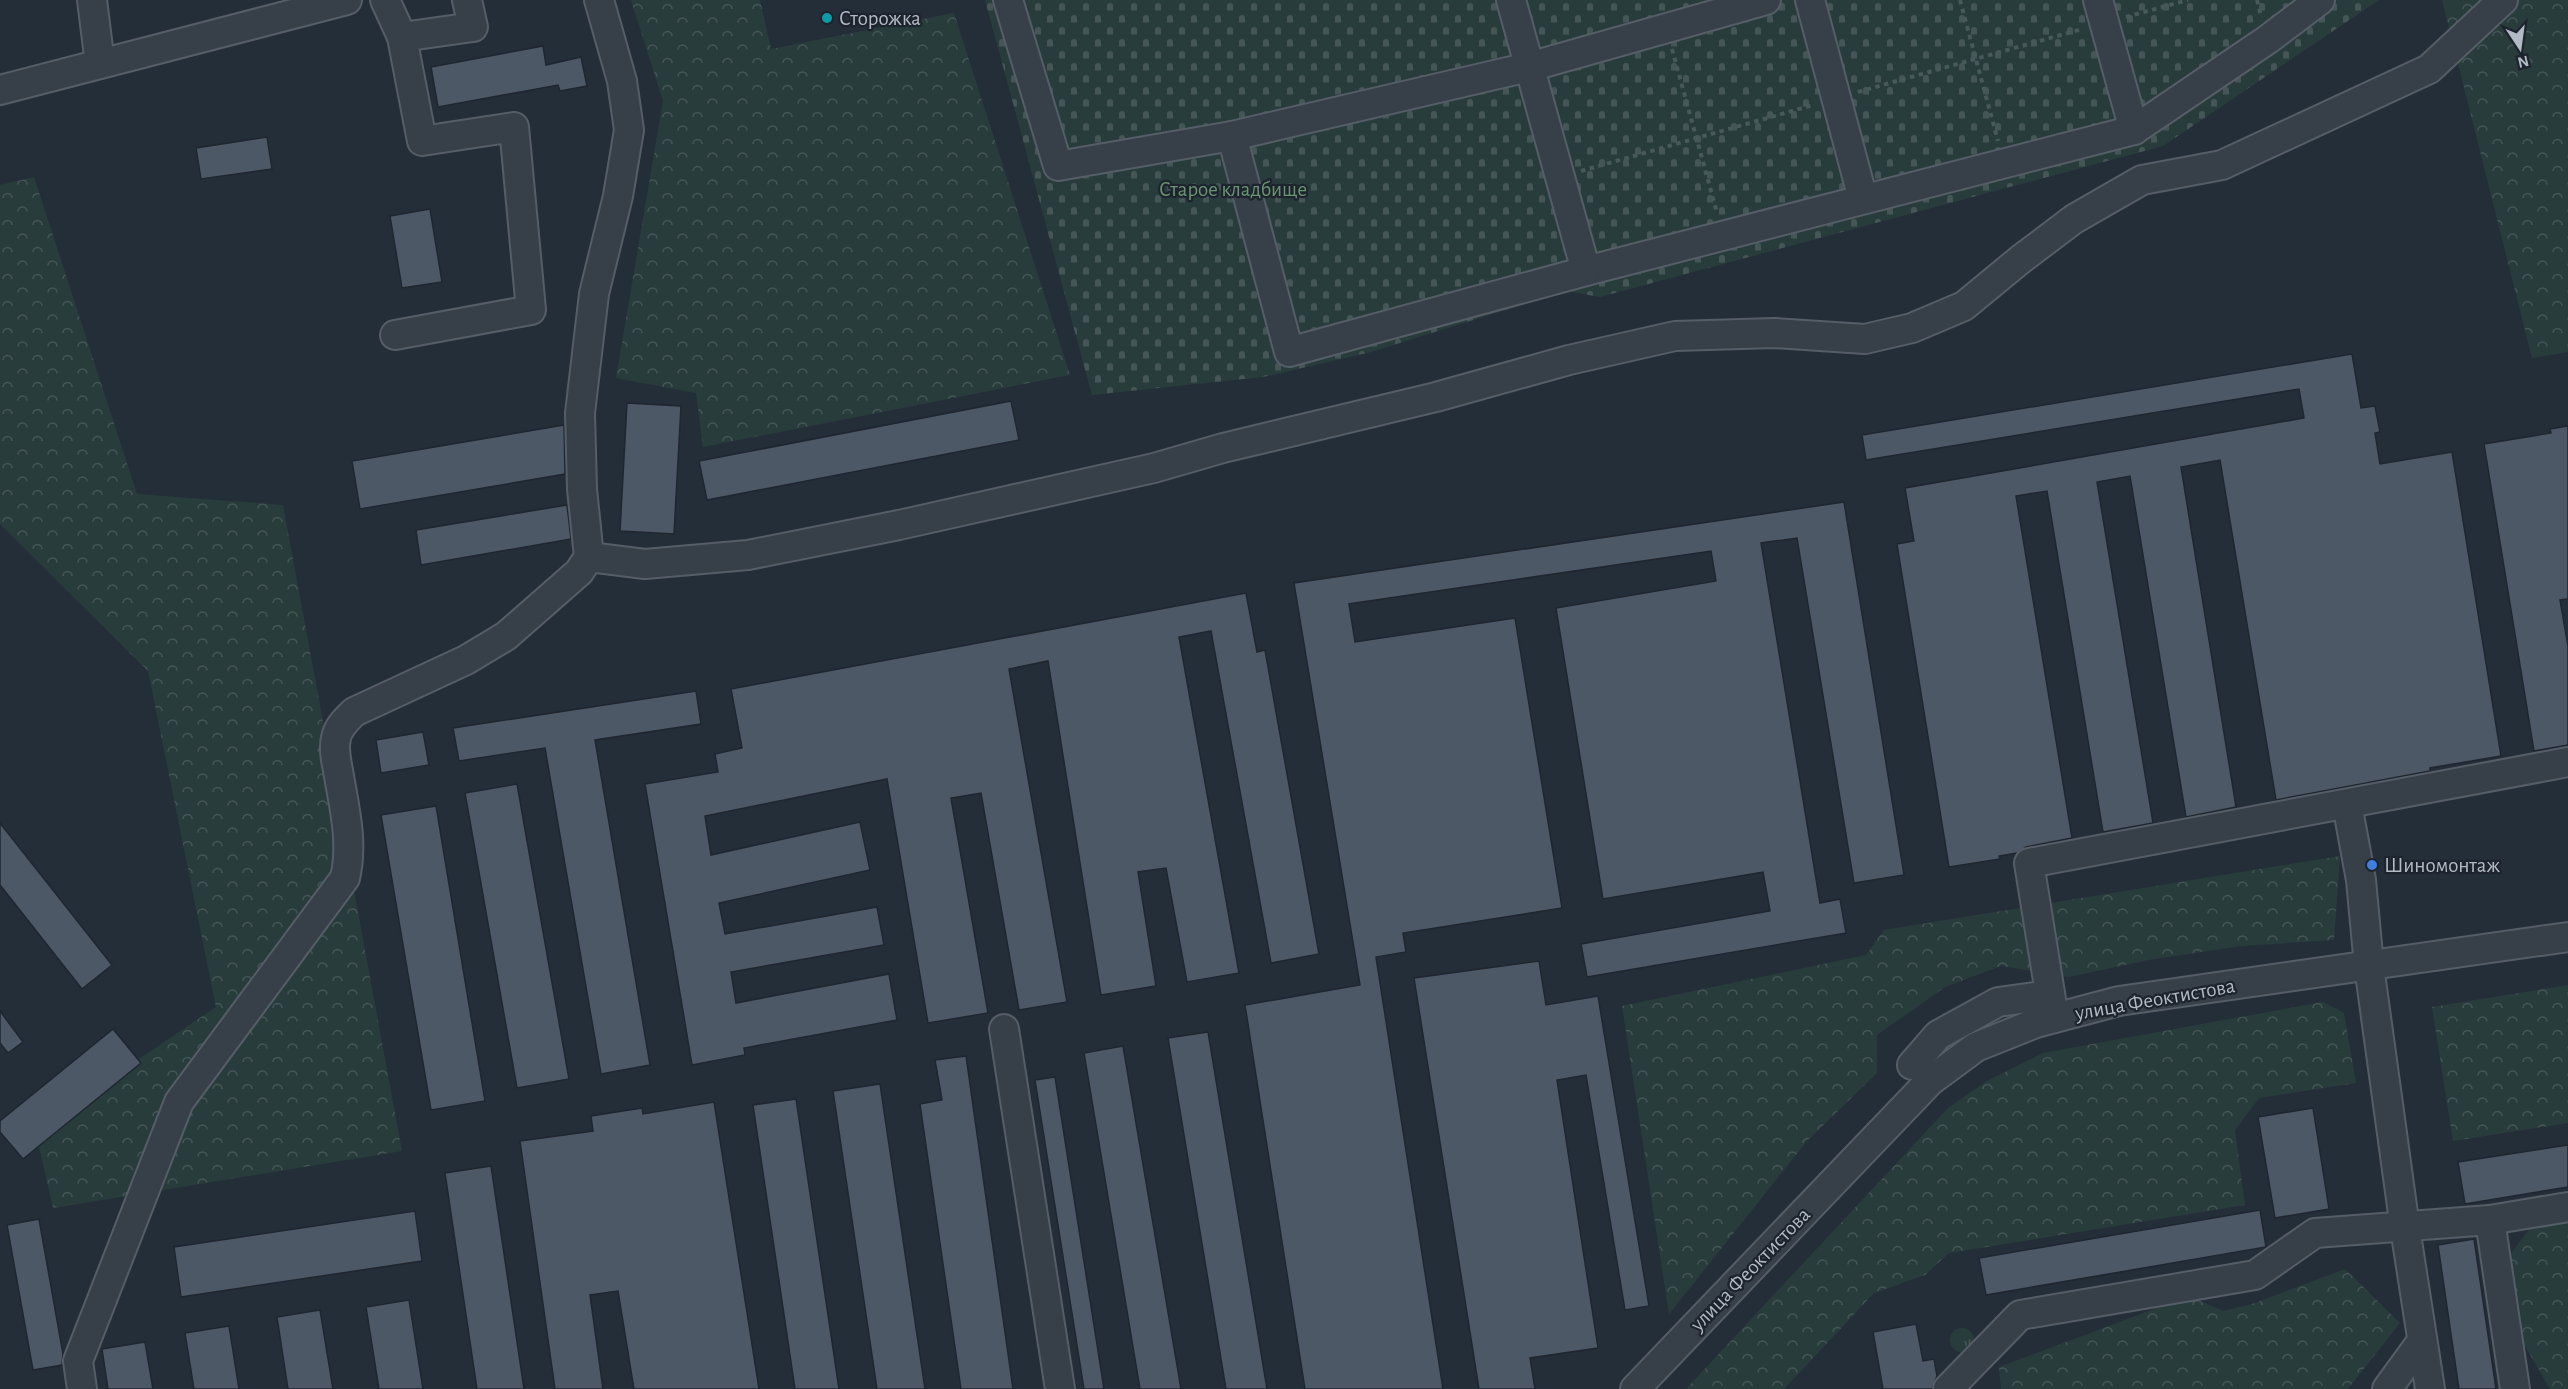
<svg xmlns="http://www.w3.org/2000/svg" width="2568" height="1389" font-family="'Alegreya Sans',sans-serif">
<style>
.grass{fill:url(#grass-tufts)}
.forest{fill:url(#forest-crowns)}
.cemetery{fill:url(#cemetery-stones)}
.building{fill:#4c5865;stroke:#1f2630;stroke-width:1.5}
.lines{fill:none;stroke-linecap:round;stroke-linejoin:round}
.minor-casing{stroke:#555d67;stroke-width:32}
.path{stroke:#47595b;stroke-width:4;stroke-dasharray:4.5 4.5;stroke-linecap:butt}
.minor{stroke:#373f49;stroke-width:28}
.culture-dot{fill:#0f9aa8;stroke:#1d242e;stroke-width:2}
.shop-dot{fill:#3f7fe0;stroke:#1d242e;stroke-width:2}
.labels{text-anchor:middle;stroke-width:4.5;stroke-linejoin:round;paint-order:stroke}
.poi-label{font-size:21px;fill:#b2bac5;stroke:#1d242e;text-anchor:start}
.park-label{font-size:21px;fill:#6b9473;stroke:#1d242e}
.street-label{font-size:21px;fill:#b2bac5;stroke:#1d242e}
</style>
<defs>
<pattern id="grass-tufts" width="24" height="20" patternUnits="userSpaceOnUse" patternTransform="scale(1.5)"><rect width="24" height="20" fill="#293c3c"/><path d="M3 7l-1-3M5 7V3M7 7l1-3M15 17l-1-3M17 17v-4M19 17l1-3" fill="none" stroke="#465657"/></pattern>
<pattern id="forest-crowns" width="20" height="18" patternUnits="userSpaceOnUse" patternTransform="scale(1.5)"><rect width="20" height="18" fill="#293c3c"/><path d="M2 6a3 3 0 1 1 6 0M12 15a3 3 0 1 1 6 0" fill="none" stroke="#465657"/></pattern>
<pattern id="cemetery-stones" width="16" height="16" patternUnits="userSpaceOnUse" patternTransform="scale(1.5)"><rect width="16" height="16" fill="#293c3c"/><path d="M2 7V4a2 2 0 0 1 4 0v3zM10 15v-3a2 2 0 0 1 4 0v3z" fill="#465657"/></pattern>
</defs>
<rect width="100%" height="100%" fill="#242e39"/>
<circle class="grass" cx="1962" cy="1340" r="12"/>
<g class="forest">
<path d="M631,0h129l11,49 183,-36 116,362 -367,72 -7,-54 -80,-15 47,-277z"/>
<path d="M2442,0h126v352l-36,6z"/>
<path d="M34,177l103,317 146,11 119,646 -349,57 -18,-79 181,-122 -68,-336 -148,-147v-339z"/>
<path d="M2340,856l-6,84 -93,6 -93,14 -79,17 -68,-11 -56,21 -68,48v38l-70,68 -138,173 -47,-308 244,-51 18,-25z"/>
<path d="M2568,985v138l-115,18 -21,-134z"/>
<path d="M2323,1002l21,11 12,70 -97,15 -24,32 10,75 -296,48 -24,22 -51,18 -90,96h-98l262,-281 39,-27 56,-28z"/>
<path d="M2568,1219v170h-18l-29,-50 -11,-84 23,-31z"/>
<path d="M2345,1269l55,54 -52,66h-347l-2,-22 190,-71 34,15 29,-7z"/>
</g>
<path class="cemetery" d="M985,0h1394l-216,146 -563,151 -34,-6 -195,61 -108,25 -171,18z"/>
<g class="building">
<path d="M543,46l3,19 35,-8 6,29 -27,5 -2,-6 -120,22 -7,-40z"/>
<path d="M267,137l5,32 -71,10 -5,-31z"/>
<path d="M430,209l12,73 -40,6 -12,-72z"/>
<path d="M2352,354l9,54 14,-2 5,26 -5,1 5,31 72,-12 49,304 -71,12v3l-154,29 -56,-340 -39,7 55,340 -50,10 -56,-341 -33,6 56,341 -50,9 -56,-341 -31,5 56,342 -46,9 -9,6 -18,3 1,3 -51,8 -52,-323 17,-3 -9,-53 399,-70 -5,-29 -433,71 -4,-25z"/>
<path d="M1011,401l8,39 -312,60 -8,-39z"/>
<path d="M627,403l54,3 -7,128 -54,-3z"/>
<path d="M564,425l1,49 -205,35 -8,-48z"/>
<path d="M2568,426v173l-8,1 8,46v99l-34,6 -50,-307 67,-11 -1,-4z"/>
<path d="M1844,502l60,373 -50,8 -57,-345 -36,5 59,360 20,-4 6,34 -259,44 -6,-33 189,-33 -7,-39 -160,27 -47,-291 160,-27 -5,-30 -362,53 6,38 160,-24 47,290 -159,25 3,19 -30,5 67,432h-138l-60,-384 115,-20 -66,-402z"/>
<path d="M567,505l4,34 -150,26 -5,-35z"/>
<path d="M1246,593l11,59 8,-2 54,304 -48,9 -60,-332 -32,6 60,336 -52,9 -21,-114 -28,4 18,114 -55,9 -53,-334 -39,8 58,333 -48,8 -38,-217 -30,5 37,215 -60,10 -41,-244 -182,37 6,39 149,-33 10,48 -151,33 6,31 152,-27 7,38 -153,27 5,31 153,-29 8,46 -153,28 1,7 -53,10 -47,-281 73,-12 -3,-18 27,-6 -11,-59z"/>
<path d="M696,691l5,33 -106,16 55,325 -49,9 -56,-326 -86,13 -6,-33z"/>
<path d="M423,732l6,33 -48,8 -5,-33z"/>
<path d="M517,784l52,295 -52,9 -52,-295z"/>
<path d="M436,806l49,295 -54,9 -50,-295z"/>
<path d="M0,823l112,142 -30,24 -82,-104z"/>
<path d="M1539,961l7,44 52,-9 51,310 -24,4 -39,-235 -29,5 41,268 -68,10 5,31h-56l-65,-411z"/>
<path d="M0,1011l23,31 -15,11 -8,-10z"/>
<path d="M113,1029l28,34 -118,96 -23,-27v-11z"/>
<path d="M1208,1032l59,357h-41l-58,-351z"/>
<path d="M1123,1046l58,343h-41l-56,-336z"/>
<path d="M966,1056l47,333h-52l-41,-285 22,-4 -7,-40z"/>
<path d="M1055,1077l49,312h-20l-49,-309z"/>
<path d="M880,1084l45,305h-48l-44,-298z"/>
<path d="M796,1099l43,290h-44l-42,-284z"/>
<path d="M714,1102l45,287h-125l-16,-98 -28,4 13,94h-48l-35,-248 73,-10 -2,-15 51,-8 1,6z"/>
<path d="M2313,1108l16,101 -54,9 -17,-101z"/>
<path d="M2568,1145v42l-103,17 -7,-42z"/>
<path d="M491,1166l33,223h-47l-32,-216z"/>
<path d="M2260,1210l6,37 -280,48 -7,-37z"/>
<path d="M415,1211l7,50 -241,36 -7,-50z"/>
<path d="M39,1219l24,135 -1,11 -29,5 -26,-145z"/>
<path d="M2474,1239l22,150h-37l-21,-144z"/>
<path d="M409,1300l14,89h-44l-13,-82z"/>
<path d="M320,1310l13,79h-45l-11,-72z"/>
<path d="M1916,1324l7,37 11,-2 3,17 -5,13h-49l-10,-57z"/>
<path d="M229,1326l10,63h-45l-9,-56z"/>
<path d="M145,1342l8,47h-45l-6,-40z"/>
</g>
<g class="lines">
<defs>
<g id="minor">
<path d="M92,0l8,64"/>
<path d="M385,0l17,37 71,-10 -6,-27"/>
<path d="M1008,0l50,166 174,-30 297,-69 237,-67"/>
<path d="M1511,0l75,271 548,-141 133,-90 53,-40"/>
<path d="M1810,0l53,199"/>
<path d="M2098,0l36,130"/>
<path d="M0,90l347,-90"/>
<path d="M1232,136l57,216 297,-81"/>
<path d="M395,335l136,-25 -17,-183 -92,14 -20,-104"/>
<path d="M589,557l56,7 103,-9 151,-30 255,-57 69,-20 213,-51 133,-37 106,-24 99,-3 91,6 47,-11 52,-22 57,-47 53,-40 68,-39 80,-15 207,-96 74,-69"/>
<path d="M2347,804l14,76 8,86 36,262 25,161"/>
<path d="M2054,1018l-25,-155 539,-101"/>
<path d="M1004,1029l56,360"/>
<path d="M1912,1065l26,-30 60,-33 52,-7"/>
<path d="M2490,1220l25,169"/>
<path d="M82,1389l-4,-28 101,-259 166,-224c8,-34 0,-67 -6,-102 -2,-12 -6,-26 -3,-38 2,-11 10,-18 18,-26l112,-52 40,-24 73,-64 10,-15 -7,-68 -2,-76 14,-119 24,-98 11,-66 -7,-49 -23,-81"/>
<path d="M1635,1389l295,-308 46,-34 60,-24 83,-22 449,-64"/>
<path d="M1948,1389l72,-74 235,-40 60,-42 175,-13 78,-13"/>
<path d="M2387,1389l35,-48"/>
</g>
</defs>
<use href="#minor" class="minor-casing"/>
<g class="path">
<path d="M1960,0l38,141"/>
<path d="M2257,0l4,16"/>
<path d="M2126,17l62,-17"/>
<path d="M1672,49l45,164"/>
<path d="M1858,92l224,-63"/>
<path d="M1581,171l232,-66"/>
</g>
<use href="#minor" class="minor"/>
</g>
<circle class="culture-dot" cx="827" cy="18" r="6"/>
<circle class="shop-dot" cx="2372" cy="865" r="6"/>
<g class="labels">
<g class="poi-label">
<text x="839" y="25">Сторожка</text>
<text x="2384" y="872">Шиномонтаж</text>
</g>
<g class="park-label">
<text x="1233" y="196">Старое кладбище</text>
</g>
<g class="street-label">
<text transform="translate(2155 999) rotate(-10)" y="7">улица Феоктистова</text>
<text transform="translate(1750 1269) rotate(-46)" y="7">улица Феоктистова</text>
</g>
</g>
<g transform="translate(2520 48) rotate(167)" stroke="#1d242e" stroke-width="4.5" paint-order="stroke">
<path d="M0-4.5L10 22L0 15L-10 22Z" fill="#b2bac5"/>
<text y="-9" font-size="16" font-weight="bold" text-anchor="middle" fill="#b2bac5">N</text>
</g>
</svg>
